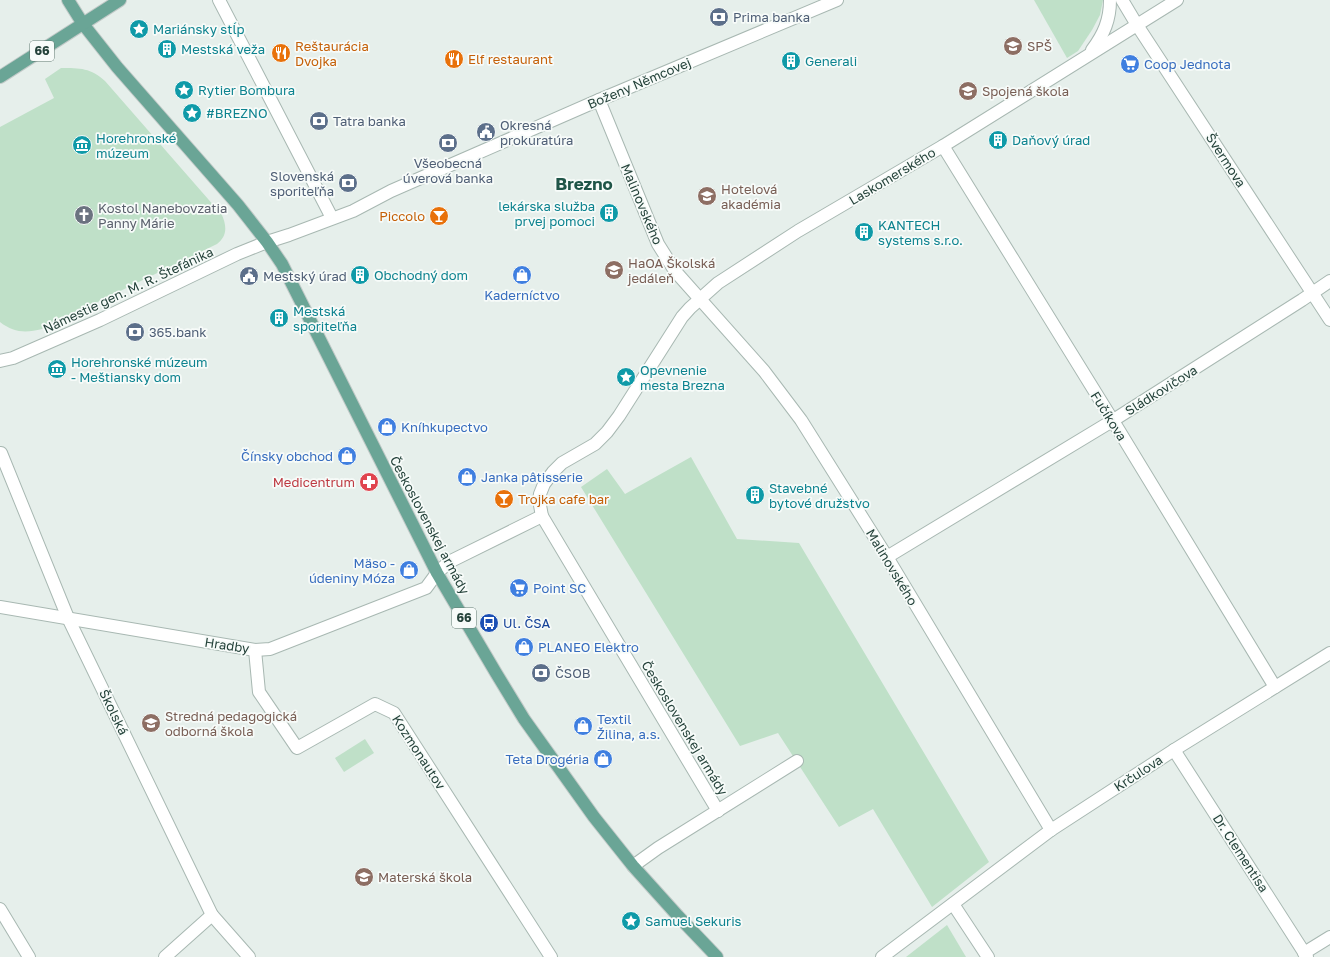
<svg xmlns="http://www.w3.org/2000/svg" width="1330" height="957" font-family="'Golos Text',sans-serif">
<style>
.green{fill:#bfe0c8}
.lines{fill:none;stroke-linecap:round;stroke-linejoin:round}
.minor-casing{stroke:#a8b8b2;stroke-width:14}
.major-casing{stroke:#c2cac8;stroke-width:14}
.minor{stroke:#fff;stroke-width:12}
.major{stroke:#6aa596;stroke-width:12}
.labels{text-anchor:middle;stroke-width:3.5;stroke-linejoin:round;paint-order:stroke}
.shield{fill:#f7fbf9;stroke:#637a73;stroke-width:1}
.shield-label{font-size:12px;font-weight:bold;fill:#24423a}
.service-label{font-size:13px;fill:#4e5e75;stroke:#f7fbf9;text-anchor:start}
.culture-label{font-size:13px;fill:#0d838f;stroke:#f7fbf9;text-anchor:start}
.food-label{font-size:13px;fill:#c56008;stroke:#f7fbf9;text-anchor:start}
.education-label{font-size:13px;fill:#785e54;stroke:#f7fbf9;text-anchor:start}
.shop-label{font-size:13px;fill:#366cbe;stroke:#f7fbf9;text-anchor:start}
.street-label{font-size:13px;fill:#24423a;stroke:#f7fbf9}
.worship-label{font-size:13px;fill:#5b616d;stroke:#f7fbf9;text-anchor:start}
.health-label{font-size:13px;fill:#be3a42;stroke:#f7fbf9;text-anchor:end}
.transit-label{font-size:13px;fill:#164399;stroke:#f7fbf9;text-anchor:start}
.district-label{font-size:17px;font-weight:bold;fill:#1f5548;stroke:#f7fbf9}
</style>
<rect width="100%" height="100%" fill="#e6efeb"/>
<g class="green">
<path d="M1034,0h69l-3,15 -8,15 -14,21 -11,7z"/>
<path d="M61,68c19,0 30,0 44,13l117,134c5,12 5,21 -5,29l-175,85c-16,4 -28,4 -42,-7v-195l54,-29 -9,-19z"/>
<path d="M691,457l46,82 62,4 190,319 -57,45 -59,-98 -34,18 -61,-94 -38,13 -159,-259 26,-18 18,25z"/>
<path d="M365,739l9,14 -30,19 -9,-14z"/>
<path d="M947,925l19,32h-60z"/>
</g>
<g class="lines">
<defs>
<g id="minor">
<path d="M219,0l113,218"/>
<path d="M1122,0l15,25 193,295"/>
<path d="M1092,50c12,-16 18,-30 18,-50"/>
<path d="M599,100l59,144 17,27 89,100 37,49 86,137 164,273"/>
<path d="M943,146l175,283 157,258"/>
<path d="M0,361l13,-3 87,-38 137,-66 30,-12 22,-7 64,-24 38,-20 208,-91 238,-100"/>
<path d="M1,453l67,165 144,297 37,42"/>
<path d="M887,557l225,-136 190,-121 28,-19"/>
<path d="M0,607l255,43 15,-1 156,-61 11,-15 12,-11 93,-46"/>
<path d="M255,650l4,42 38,56 78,-44 19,9 157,244"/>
<path d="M1174,750l133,207"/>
<path d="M718,811l-176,-295 -3,-16 1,-6 4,-10 9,-12 9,-9 33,-19 12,-12 12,-16 63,-99 8,-9 28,-25 80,-52 145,-85 234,-146"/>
<path d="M633,866l25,-18 139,-87"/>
<path d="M953,904l35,53"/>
<path d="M0,909l29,48"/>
<path d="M1304,953l26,-16"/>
<path d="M165,957l47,-42"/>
<path d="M882,957l169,-127 123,-80 156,-97"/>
</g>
<g id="major">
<path d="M68,0l15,24 34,43 121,138 29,37 15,22 155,309 59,100 28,46 70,98 39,49 45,50 39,41"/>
<path d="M0,77l120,-77"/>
</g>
</defs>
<use href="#minor" class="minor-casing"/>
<use href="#major" class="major-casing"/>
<use href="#minor" class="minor"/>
<use href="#major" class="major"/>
</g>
<defs>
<symbol id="bank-disc" viewBox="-11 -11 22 22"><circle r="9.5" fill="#5c6f8a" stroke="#f7fbf9"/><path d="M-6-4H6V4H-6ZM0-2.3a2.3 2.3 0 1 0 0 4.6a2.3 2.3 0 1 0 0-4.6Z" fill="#fff"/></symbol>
<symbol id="sight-disc" viewBox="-11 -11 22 22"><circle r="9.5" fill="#0f9aa8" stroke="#f7fbf9"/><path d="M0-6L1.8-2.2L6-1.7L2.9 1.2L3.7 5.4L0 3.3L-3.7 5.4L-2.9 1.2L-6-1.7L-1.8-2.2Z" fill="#fff"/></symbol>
<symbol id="school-disc" viewBox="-11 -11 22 22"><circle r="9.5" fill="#8d6e63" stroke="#f7fbf9"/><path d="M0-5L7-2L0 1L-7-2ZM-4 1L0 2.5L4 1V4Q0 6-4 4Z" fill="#fff"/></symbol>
<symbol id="building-disc" viewBox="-11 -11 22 22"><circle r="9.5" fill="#0f9aa8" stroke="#f7fbf9"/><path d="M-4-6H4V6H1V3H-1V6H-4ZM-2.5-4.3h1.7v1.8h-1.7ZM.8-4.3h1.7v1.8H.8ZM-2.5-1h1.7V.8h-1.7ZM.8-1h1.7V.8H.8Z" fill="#fff"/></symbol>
<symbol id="restaurant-disc" viewBox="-11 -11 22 22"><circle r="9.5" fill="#e8710a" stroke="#f7fbf9"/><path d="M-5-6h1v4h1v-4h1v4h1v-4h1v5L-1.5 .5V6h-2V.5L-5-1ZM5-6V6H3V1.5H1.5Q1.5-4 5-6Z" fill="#fff"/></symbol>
<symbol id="supermarket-disc" viewBox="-11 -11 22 22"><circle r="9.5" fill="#3f7fe0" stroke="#f7fbf9"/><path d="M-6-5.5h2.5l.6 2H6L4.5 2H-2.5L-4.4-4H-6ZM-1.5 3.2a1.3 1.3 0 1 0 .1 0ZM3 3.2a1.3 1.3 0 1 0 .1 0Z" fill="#fff"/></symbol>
<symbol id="university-disc" viewBox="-11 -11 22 22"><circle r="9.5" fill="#8d6e63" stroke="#f7fbf9"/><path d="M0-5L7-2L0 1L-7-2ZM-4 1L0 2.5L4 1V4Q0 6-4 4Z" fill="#fff"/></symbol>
<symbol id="civic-disc" viewBox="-11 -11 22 22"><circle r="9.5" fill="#5c6f8a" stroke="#f7fbf9"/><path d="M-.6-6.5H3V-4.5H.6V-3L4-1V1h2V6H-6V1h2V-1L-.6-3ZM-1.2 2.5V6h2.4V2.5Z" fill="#fff"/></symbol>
<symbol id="museum-disc" viewBox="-11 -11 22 22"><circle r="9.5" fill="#0f9aa8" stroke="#f7fbf9"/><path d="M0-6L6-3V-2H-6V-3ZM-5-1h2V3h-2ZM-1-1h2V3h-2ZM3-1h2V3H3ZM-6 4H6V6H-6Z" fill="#fff"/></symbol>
<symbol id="church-disc" viewBox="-11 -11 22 22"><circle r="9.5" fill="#6b7280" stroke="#f7fbf9"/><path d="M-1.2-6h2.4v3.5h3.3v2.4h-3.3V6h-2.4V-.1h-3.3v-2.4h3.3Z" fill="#fff"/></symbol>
<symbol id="bar-disc" viewBox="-11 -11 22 22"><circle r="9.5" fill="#e8710a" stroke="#f7fbf9"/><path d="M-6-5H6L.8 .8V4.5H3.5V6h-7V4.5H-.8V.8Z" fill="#fff"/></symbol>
<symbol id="shop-disc" viewBox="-11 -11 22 22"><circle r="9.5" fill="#3f7fe0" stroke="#f7fbf9"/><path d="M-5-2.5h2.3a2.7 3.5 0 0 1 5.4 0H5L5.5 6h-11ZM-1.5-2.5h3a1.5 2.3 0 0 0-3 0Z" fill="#fff"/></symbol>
<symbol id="pharmacy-disc" viewBox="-11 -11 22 22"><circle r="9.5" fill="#e0444e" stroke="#f7fbf9"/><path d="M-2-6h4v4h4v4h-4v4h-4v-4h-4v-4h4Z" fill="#fff"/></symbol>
<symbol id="bus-disc" viewBox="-11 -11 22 22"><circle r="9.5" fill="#1a4fb4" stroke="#f7fbf9"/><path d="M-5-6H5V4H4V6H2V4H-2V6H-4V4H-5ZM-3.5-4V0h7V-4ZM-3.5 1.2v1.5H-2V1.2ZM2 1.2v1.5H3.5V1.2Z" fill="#fff"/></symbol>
</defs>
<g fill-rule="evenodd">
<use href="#bank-disc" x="708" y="6" width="22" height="22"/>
<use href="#sight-disc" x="128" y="18" width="22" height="22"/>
<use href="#school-disc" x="1002" y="35" width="22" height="22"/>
<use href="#building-disc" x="156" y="38" width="22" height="22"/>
<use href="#restaurant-disc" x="270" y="42" width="22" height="22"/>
<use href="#restaurant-disc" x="443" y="48" width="22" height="22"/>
<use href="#building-disc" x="780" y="50" width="22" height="22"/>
<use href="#supermarket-disc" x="1119" y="53" width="22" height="22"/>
<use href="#sight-disc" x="173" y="79" width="22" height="22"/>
<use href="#university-disc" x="957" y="80" width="22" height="22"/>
<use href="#sight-disc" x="181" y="102" width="22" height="22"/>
<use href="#bank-disc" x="308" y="110" width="22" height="22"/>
<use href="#civic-disc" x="475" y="121" width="22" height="22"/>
<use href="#building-disc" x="987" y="129" width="22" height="22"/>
<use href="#bank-disc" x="437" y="132" width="22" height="22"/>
<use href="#museum-disc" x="71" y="134" width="22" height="22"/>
<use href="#bank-disc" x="337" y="172" width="22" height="22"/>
<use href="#school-disc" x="696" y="185" width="22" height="22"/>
<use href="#building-disc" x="598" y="202" width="22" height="22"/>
<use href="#church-disc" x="73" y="204" width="22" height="22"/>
<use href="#bar-disc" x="428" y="205" width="22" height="22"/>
<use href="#building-disc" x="853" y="221" width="22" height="22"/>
<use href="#university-disc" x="603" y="259" width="22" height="22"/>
<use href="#building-disc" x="349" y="264" width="22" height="22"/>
<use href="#shop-disc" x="511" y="264" width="22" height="22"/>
<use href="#civic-disc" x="238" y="265" width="22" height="22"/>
<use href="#building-disc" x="268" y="307" width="22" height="22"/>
<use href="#bank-disc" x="124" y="321" width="22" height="22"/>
<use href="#museum-disc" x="46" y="358" width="22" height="22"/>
<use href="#sight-disc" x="615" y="366" width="22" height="22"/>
<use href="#shop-disc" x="376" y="416" width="22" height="22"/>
<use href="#shop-disc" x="336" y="445" width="22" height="22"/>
<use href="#shop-disc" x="456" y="466" width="22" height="22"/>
<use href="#pharmacy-disc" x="358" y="471" width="22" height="22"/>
<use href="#building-disc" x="744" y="484" width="22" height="22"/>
<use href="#bar-disc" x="493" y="488" width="22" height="22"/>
<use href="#shop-disc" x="398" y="559" width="22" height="22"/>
<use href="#supermarket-disc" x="508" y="577" width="22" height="22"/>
<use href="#bus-disc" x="478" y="612" width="22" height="22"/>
<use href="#shop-disc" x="513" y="636" width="22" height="22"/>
<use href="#bank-disc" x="530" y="662" width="22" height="22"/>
<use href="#school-disc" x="140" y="712" width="22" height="22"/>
<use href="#shop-disc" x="572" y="715" width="22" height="22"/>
<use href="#shop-disc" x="592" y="748" width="22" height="22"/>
<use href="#school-disc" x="353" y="866" width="22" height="22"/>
<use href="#sight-disc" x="620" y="910" width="22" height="22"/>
</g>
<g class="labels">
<g class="shield">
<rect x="30" y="41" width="24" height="20" rx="3"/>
<rect x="452" y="608" width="24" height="20" rx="3"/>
</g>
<g class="shield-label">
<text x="42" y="55">66</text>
<text x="464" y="622">66</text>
</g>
<g class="service-label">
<text x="733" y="22">Prima banka</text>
<text x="333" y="126">Tatra banka</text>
<text x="500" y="130">Okresná<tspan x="500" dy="15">prokuratúra</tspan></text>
<text x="448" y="168" text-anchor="middle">Všeobecná<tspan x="448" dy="15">úverová banka</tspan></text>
<text x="334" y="181" text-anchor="end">Slovenská<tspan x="334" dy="15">sporiteľňa</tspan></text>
<text x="263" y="281">Mestský úrad</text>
<text x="149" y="337">365.bank</text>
<text x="555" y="678">ČSOB</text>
</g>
<g class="culture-label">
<text x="153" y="34">Mariánsky stĺp</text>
<text x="181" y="54">Mestská veža</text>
<text x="805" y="66">Generali</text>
<text x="198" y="95">Rytier Bombura</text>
<text x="206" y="118">#BREZNO</text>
<text x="96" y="143">Horehronské<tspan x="96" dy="15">múzeum</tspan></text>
<text x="1012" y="145">Daňový úrad</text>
<text x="595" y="211" text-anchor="end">lekárska služba<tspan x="595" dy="15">prvej pomoci</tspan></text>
<text x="878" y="230">KANTECH<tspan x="878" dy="15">systems s.r.o.</tspan></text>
<text x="374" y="280">Obchodný dom</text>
<text x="293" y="316">Mestská<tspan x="293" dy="15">sporiteľňa</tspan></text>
<text x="71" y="367">Horehronské múzeum<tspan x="71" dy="15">- Meštiansky dom</tspan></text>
<text x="640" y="375">Opevnenie<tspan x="640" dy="15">mesta Brezna</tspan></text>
<text x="769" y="493">Stavebné<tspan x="769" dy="15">bytové družstvo</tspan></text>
<text x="645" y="926">Samuel Sekuris</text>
</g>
<g class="food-label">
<text x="295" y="51">Reštaurácia<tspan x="295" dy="15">Dvojka</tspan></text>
<text x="468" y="64">Elf restaurant</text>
<text x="425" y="221" text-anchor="end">Piccolo</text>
<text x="518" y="504">Trojka cafe bar</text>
</g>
<g class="education-label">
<text x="1027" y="51">SPŠ</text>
<text x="982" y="96">Spojená škola</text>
<text x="721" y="194">Hotelová<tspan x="721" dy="15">akadémia</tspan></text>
<text x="628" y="268">HaOA Školská<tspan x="628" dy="15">jedáleň</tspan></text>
<text x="165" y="721">Stredná pedagogická<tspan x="165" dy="15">odborná škola</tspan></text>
<text x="378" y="882">Materská škola</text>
</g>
<g class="shop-label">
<text x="1144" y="69">Coop Jednota</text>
<text x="522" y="300" text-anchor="middle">Kaderníctvo</text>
<text x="401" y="432">Kníhkupectvo</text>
<text x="333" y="461" text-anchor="end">Čínsky obchod</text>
<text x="481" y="482">Janka pâtisserie</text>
<text x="395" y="568" text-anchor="end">Mäso -<tspan x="395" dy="15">údeniny Móza</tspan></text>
<text x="533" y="593">Point SC</text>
<text x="538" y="652">PLANEO Elektro</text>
<text x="597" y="724">Textil<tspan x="597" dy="15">Žilina, a.s.</tspan></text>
<text x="589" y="764" text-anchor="end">Teta Drogéria</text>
</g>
<g class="street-label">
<text transform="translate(639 83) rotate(-23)" y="5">Boženy Němcovej</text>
<text transform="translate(1226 160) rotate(57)" y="5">Švermova</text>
<text transform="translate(892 176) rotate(-31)" y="5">Laskomerského</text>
<text transform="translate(642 204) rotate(67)" y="5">Malinovského</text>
<text transform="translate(128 290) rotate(-25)" y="5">Námestie gen. M. R. Štefánika</text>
<text transform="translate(1161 390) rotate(-32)" y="5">Sládkovičova</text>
<text transform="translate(1109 416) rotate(58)" y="5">Fučíkova</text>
<text transform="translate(430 525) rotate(62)" y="5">Československej armády</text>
<text transform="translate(892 567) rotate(59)" y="5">Malinovského</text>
<text transform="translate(227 645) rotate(9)" y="5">Hradby</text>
<text transform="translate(114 712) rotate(64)" y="5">Školská</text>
<text transform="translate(685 728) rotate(59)" y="5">Československej armády</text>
<text transform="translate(419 752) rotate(57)" y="5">Kozmonautov</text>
<text transform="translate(1138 773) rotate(-33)" y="5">Krčulova</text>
<text transform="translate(1241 853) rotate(57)" y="5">Dr. Clementisa</text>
</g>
<g class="worship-label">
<text x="98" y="213">Kostol Nanebovzatia<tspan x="98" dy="15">Panny Márie</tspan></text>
</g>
<g class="health-label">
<text x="355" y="487">Medicentrum</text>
</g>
<g class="transit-label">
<text x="503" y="628">Ul. ČSA</text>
</g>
<g class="district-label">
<text x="584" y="190">Brezno</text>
</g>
</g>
</svg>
